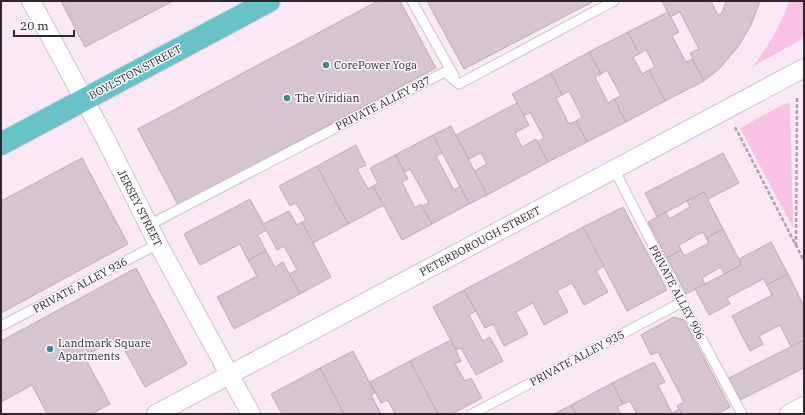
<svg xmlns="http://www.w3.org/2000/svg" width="805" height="415" font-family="'IBM Plex Serif',serif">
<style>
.green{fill:#f8c2e4}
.building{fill:#d6c5d0;stroke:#bdacb6}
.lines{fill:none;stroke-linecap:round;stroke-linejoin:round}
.service-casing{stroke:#d1c0ca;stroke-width:11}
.minor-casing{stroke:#d1c0ca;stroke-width:20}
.trunk-casing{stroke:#d1d0d1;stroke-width:24}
.path{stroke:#afa2aa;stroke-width:2.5;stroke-dasharray:4 2;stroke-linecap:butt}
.service{stroke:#fff;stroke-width:9}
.minor{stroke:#fff;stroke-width:18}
.trunk{stroke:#68c3c8;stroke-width:22}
.poi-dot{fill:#41898d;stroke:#fefbfd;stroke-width:1.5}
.labels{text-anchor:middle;stroke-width:3;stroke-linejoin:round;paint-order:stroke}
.poi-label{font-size:11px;fill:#2e282c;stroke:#fefbfd;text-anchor:start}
.street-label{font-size:11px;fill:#2e282c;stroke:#fefbfd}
</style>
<rect width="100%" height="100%" fill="#fae9f4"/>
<g class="green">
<path d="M789,1h15v37l-52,29c15,-18 30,-44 37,-66z"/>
<path d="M790,103l3,125 -53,-100 44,-24z"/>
</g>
<g class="building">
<path d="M61,1h112l-88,46z"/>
<path d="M378,1h22l36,67 -258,137 -40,-76z"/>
<path d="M427,1h167l-130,68z"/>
<path d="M662,1h49l7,14 4,-2 4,-12h34l-9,24 -13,22 -18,21 -16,13 -14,-28 9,-4 -19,-37 -10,5z"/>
<path d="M668,12l11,20 -7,4 14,26 6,-3 12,22 -39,20 -16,-31 6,-3 -9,-17 -7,4 -11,-22z"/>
<path d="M628,32l11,22 -6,3 9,17 7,-4 16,31 -39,21 -12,-23 7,-3 -14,-26 -6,4 -12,-22z"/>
<path d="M589,52l12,22 -6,3 13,26 6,-4 12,23 -39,20 -11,-21 6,-4 -13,-26 -7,4 -11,-22z"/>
<path d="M551,73l11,22 -6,3 13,26 7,-3 11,21 -39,20 -11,-20 7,-4 -14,-26 -6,4 -12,-22z"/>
<path d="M517,103l12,22 -14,8 7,14 14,-8 12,23 -61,33 -13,-24 13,-7 -6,-11 -12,6 -13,-24z"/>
<path d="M451,126l36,69 -18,9 -36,-69z"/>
<path d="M433,135l9,18 -6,3 18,34 6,-4 9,18 -37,20 -10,-18 7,-3 -19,-34 -5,3 -10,-17z"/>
<path d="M356,145l10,20 -9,4 11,20 5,-3 11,19 -36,19 -31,-58z"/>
<path d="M723,153l16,30 -31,16 -4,-7 -47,25 -12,-24z"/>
<path d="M395,155l13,24 -6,3 13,26 6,-4 11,20 -30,16 -29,-54 5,-3 -8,-15z"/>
<path d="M82,158l46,86 -127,69v-112z"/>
<path d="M317,166l31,58 -35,19 -11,-21 4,-2 -10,-17 -6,3 -11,-20z"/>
<path d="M704,192l19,37 -17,9 -3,-6 -24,13 2,5 -14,8 -19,-36 18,-10 3,7 21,-12 -3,-6z"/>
<path d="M250,199l17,31 -9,5 8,16 -18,9 -8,-16 -40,21 -16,-31z"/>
<path d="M623,207l44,83 -40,21 -44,-84z"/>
<path d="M289,211l8,14 5,-3 29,55 -31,17 -11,-20 8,-4 -13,-24 -7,4 -14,-26z"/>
<path d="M583,227l21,39 -8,5 12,21 -24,13 -12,-22 -15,8 11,21 -24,13 -11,-22 -17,9 12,22 -24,12 -11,-22 -8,4 -21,-38z"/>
<path d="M723,229l19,36 -18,9 -3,-7 -19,11 3,6 -19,10 -19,-36 14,-8 3,6 25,-13 -3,-5z"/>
<path d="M771,242l17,32 -21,11 -4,-6 -36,19 3,6 -21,11 -14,-26 47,-24 -3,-6z"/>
<path d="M266,251l9,16 8,-5 17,32 -66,35 -17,-32 40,-21 -9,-16z"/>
<path d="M136,268l51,96 -42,23 -27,-49 -34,18 26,48 -18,10h-45l-15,-29 -31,17v-61z"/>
<path d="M788,274l16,32v34l-13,7 -11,-22 -21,11 4,8 -13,7 -18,-35 40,-21 -5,-10z"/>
<path d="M464,290l12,21 -7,4 14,26 7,-4 13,24 -27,14 -15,-27 -5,2 -23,-43z"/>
<path d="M674,317l10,3 46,87 -13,7h-35l-5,-8 7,-4 -26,-50 -7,3 -10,-20z"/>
<path d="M451,340l10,21 -6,3 10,17 6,-3 11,20 -30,16h-14l-28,-53z"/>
<path d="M804,340v28l-64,32 -11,-22z"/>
<path d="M353,351l22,42 -4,2 10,19h-37l-24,-46z"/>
<path d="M410,361l28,53h-43l-7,-14 -7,3 -11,-21z"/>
<path d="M654,362l11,20 -7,3 14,28 7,-4 3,5h-45l-7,-13 -7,3 -11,-21z"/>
<path d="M320,368l24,46h-62l-11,-20z"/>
<path d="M612,383l11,21 -6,3 4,7h-45l-5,-9z"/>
<path d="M571,405l5,9h-22z"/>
</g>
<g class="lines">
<defs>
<g id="service">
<path d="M412,1l42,75"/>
<path d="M614,169l68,133 60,112"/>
<path d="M149,225l219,-114 77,-39 14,12 155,-83"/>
<path d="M1,326l157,-82"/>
<path d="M472,414l210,-112"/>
</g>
<g id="minor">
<path d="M31,1l75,139 52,104 93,170"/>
<path d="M156,414l648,-346"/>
<path d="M789,414l15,-8"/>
</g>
<path id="trunk" d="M1,144l268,-143"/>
</defs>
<use href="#service" class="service-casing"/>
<use href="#minor" class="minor-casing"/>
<use href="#trunk" class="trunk-casing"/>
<g class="path">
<path d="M735,127l69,134"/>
<path d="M796,246l1,-149"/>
</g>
<use href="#service" class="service"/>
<use href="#minor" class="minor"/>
<use href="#trunk" class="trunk"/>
</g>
<g class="poi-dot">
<circle cx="326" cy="65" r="4"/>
<circle cx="287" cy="98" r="4"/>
<circle cx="50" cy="349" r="4"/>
</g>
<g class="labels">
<g class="poi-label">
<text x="334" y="69">CorePower Yoga</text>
<text x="295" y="102">The Viridian</text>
<text x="58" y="347">Landmark Square<tspan x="58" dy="13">Apartments</tspan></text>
</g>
<g class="street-label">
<text transform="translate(135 72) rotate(-28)" y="4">BOYLSTON STREET</text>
<text transform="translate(383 103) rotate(-27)" y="4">PRIVATE ALLEY 937</text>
<text transform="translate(140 208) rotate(63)" y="4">JERSEY STREET</text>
<text transform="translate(480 241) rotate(-28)" y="4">PETERBOROUGH STREET</text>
<text transform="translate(80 285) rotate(-28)" y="4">PRIVATE ALLEY 936</text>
<text transform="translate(677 292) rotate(62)" y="4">PRIVATE ALLEY 906</text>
<text transform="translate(577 358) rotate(-28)" y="4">PRIVATE ALLEY 935</text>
</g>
</g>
<rect width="805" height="415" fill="none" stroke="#2e282c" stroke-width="4"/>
<path d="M14 30v6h60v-6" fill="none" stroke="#2e282c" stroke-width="2"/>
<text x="20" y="30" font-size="12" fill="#2e282c" stroke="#fefbfd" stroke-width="3" paint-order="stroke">20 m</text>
</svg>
